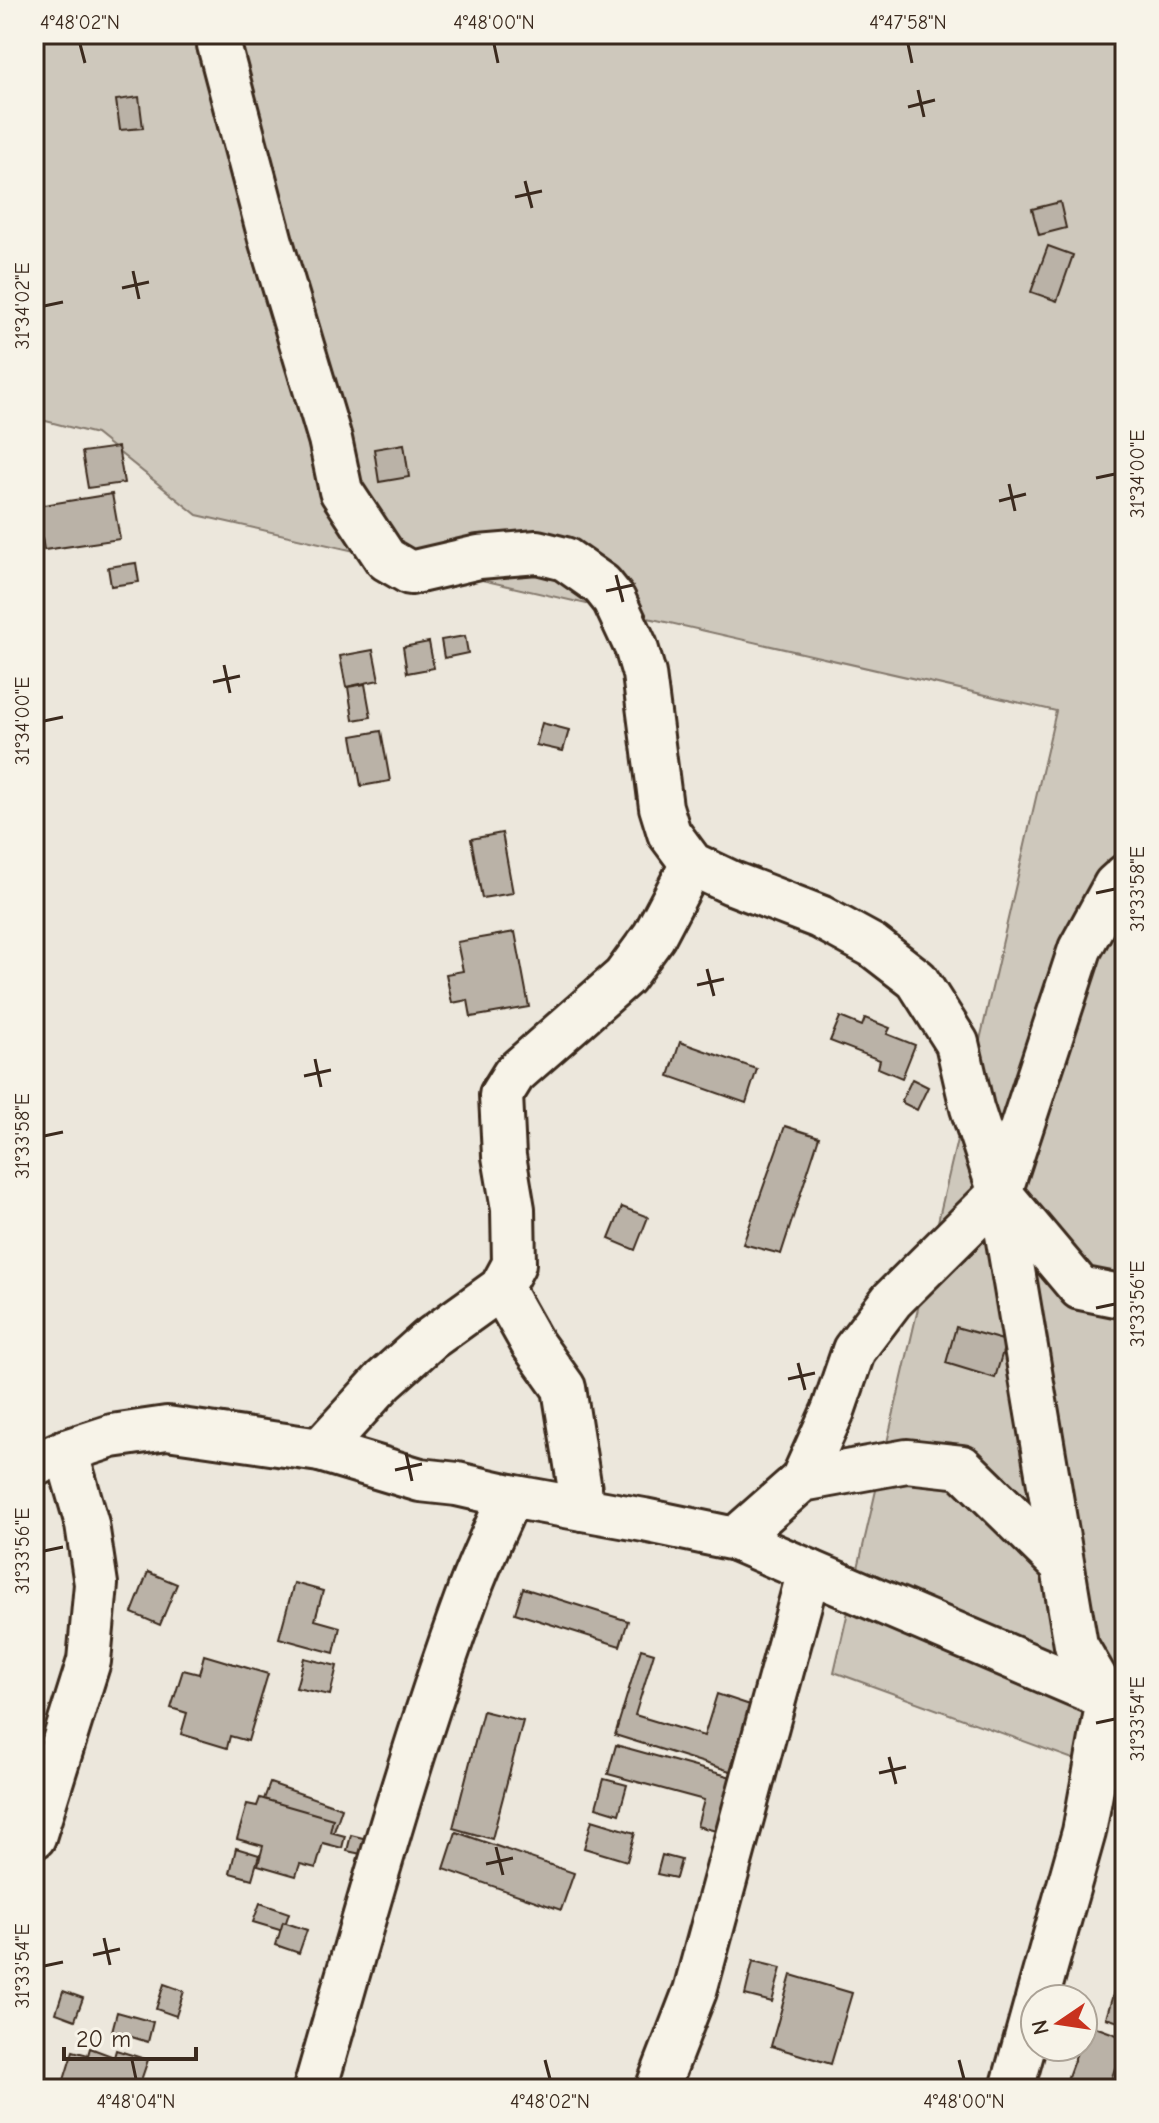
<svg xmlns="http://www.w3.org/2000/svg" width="1159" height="2123" font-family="'Comic Neue',sans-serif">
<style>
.green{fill:#cec8bc;stroke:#84796d;stroke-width:2}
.building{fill:#bab2a7;stroke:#3b2a1e;stroke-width:2}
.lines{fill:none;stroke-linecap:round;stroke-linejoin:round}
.street-casing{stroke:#3b2a1e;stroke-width:48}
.street{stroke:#f7f3e8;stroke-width:42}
.ticks{fill:none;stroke:#3b2a1e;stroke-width:3}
.neatline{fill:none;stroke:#3b2a1e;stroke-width:3}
.ticks-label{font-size:20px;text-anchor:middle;fill:#3b2a1e}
</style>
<rect width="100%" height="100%" fill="#ece7dc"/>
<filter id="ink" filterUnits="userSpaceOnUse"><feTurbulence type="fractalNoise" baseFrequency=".0125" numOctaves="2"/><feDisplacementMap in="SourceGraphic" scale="16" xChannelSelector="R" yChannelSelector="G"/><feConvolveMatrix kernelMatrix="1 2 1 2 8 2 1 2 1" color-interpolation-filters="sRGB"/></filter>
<g filter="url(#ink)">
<path class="green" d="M34,34h1091v1744l-291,-106 222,-961 -859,-196 -101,-81 -62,-16z"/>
<g class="building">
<path d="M139,97l4,31 -23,2 -4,-30z"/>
<path d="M1060,202l6,26 -27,7 -7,-26z"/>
<path d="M1048,246l25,9 -16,46 -26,-9z"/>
<path d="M404,444l5,33 -30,5 -5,-33z"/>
<path d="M118,447l6,36 -36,5 -6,-36z"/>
<path d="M112,494l8,45 -76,11 -7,-44z"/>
<path d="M136,563l3,19 -28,4 -3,-19z"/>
<path d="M465,636l3,17 -24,5 -3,-18z"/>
<path d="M429,642l5,26 -27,5 -4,-26z"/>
<path d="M373,650l6,30 -33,7 -6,-31z"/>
<path d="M365,684l6,33 -18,3 -5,-33z"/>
<path d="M542,723l27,7 -6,21 -27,-6z"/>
<path d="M381,731l9,50 -29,5 -9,-50z"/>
<path d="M502,833l11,60 -31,5 -11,-59z"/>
<path d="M515,932l14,75 -58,10 -3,-17 -16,3 -6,-29 17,-3 -6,-29z"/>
<path d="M840,1017l22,9 3,-8 25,10 -3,6 28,11 -13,33 -24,-10 2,-8 -50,-19z"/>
<path d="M680,1042l77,27 -11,34 -77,-27z"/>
<path d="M912,1079l16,8 -11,23 -16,-8z"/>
<path d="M785,1126l34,11 -38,117 -38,-10z"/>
<path d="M622,1207l26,10 -13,33 -26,-11z"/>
<path d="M956,1327l50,14 -11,37 -49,-15z"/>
<path d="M148,1572l29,12 -17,41 -28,-12z"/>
<path d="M294,1583l29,8 -8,29 25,7 -6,26 -55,-15z"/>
<path d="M523,1588l105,33 -8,25 -105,-33z"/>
<path d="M641,1649l13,4 -19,62 69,21 13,-42 33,11 -20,66 -115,-36z"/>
<path d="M204,1655l64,19 -20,67 -18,-5 -3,12 -46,-14 6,-21 -16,-5 12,-38 16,4z"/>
<path d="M304,1658l33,8 -7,29 -34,-7z"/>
<path d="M483,1711l40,10 -31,118 -39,-11z"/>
<path d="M616,1745l119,33 -15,54 -23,-6 7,-26 -96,-26z"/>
<path d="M604,1779l23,6 -8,29 -23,-7z"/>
<path d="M270,1783l72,25 -12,35 -20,-8 -5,15 -29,-11 4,-10 -24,-8z"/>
<path d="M260,1798l73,21 -3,13 15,4 -3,12 -19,-5 -7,25 -16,-4 -4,12 -38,-11 5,-19 -26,-7 10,-35 10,2z"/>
<path d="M592,1820l43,13 -8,28 -43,-13z"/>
<path d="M456,1832l118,41 -13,37 -117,-41z"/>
<path d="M351,1835l20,5 -5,15 -19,-4z"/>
<path d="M236,1848l23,7 -7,24 -22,-6z"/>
<path d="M662,1855l19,5 -5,18 -19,-4z"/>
<path d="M260,1903l29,10 -6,18 -30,-9z"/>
<path d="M283,1922l24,8 -8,23 -23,-8z"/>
<path d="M753,1961l28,7 -9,34 -27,-7z"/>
<path d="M791,1975l61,18 -21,71 -60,-18z"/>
<path d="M164,1984l20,7 -8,25 -20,-7z"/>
<path d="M1115,1988l10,3v33l-19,-6z"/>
<path d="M63,1991l20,7 -8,22 -19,-7z"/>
<path d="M117,2012l36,10 -5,20 -36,-11z"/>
<path d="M1087,2024l38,14v34l-10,-4 -7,21h-24l-18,-7 13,-35h4v-11z"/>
<path d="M90,2048l24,9 2,-7 32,10 -10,29h-67l2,-6 -9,-3 9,-29 15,4z"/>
<path d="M34,2076l19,6 -2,7h-17z"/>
</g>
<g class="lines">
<defs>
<g id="street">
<path d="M220,34l-1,11 52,197 59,197 11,52 45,68 24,14 69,-16 58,-5 28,7 37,26 12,15 22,47 8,27 17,133 8,26 23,31 40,19 88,34 53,29 44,34 40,63 15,65 28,85 76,452 32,55 -24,132 -47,167"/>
<path d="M1001,1194l79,94 45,9"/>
<path d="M501,1288l31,55 32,45 19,121"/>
<path d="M320,1450l64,-70 46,-41 71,-51 13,-24 -1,-55 -9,-53 -3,-61 13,-21 110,-97 30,-41 38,-72"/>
<path d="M34,1465l32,-14 46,-15 55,-8 153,22 100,30 37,4 53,12"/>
<path d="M802,1480l105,-19 55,6 100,98"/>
<path d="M735,1539l67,-59 31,-69 21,-61 38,-50 108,-107 80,-244 35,-64 10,-9"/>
<path d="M809,1571l307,131"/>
<path d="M34,1837l55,-176 7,-77 -9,-60 -21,-73"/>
<path d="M315,2089c48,-167 94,-335 154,-498 12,-32 27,-63 41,-95l134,24 91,19 74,32 -114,420 -38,98"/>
<path d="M1012,2089l23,-83"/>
</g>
</defs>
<use href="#street" class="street-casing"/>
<use href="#street" class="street"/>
</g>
</g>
<path class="ticks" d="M80,44l5,19M494,44l4,19M908,44l4,19M918,90l6,27M908,107l27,-7M525,181l7,27M515,197l27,-6M133,271l6,28M122,288l27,-6M44,306l19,-4M1096,478l19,-4M1009,484l6,27M999,501l27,-7M616,575l7,27M606,591l27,-6M224,665l6,28M213,682l27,-6M44,721l19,-4M1096,893l19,-4M707,969l7,27M697,985l27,-6M315,1059l6,28M304,1076l27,-6M44,1136l19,-4M1096,1308l19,-4M798,1363l7,27M788,1379l27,-6M406,1453l6,28M395,1470l27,-6M44,1551l19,-4M1096,1723l19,-4M889,1757l7,27M879,1773l27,-6M496,1847l7,28M486,1864l27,-6M104,1938l6,27M93,1955l27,-6M44,1966l19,-4M132,2060l4,19M545,2060l5,19M959,2060l5,19"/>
<rect width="1159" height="2123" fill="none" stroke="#f7f3e8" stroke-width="88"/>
<g transform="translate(1059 2023) rotate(257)"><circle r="38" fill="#f7f3e8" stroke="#aca397" stroke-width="2"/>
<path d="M0-6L14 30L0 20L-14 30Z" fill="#c8321e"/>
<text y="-12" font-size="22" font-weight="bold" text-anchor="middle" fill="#3b2a1e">N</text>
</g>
<path d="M64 2047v12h132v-12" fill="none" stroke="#3b2a1e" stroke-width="4"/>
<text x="76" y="2047" font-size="24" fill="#3b2a1e" stroke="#f7f3e8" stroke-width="6" paint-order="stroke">20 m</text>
<rect x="44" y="44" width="1071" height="2035" class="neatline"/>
<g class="ticks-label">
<text x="80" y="29">4°48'02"N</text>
<text x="494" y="29">4°48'00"N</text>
<text x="908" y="29">4°47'58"N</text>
<text transform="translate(22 306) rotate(-90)" y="7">31°34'02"E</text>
<text transform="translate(1137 474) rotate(-90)" y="7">31°34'00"E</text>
<text transform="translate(22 721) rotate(-90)" y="7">31°34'00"E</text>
<text transform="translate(1137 889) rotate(-90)" y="7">31°33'58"E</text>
<text transform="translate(22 1136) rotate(-90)" y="7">31°33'58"E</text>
<text transform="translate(1137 1304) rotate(-90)" y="7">31°33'56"E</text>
<text transform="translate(22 1551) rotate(-90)" y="7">31°33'56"E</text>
<text transform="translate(1137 1719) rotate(-90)" y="7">31°33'54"E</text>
<text transform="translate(22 1966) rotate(-90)" y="7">31°33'54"E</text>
<text x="136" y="2108">4°48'04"N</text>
<text x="550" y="2108">4°48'02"N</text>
<text x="964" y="2108">4°48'00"N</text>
</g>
</svg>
